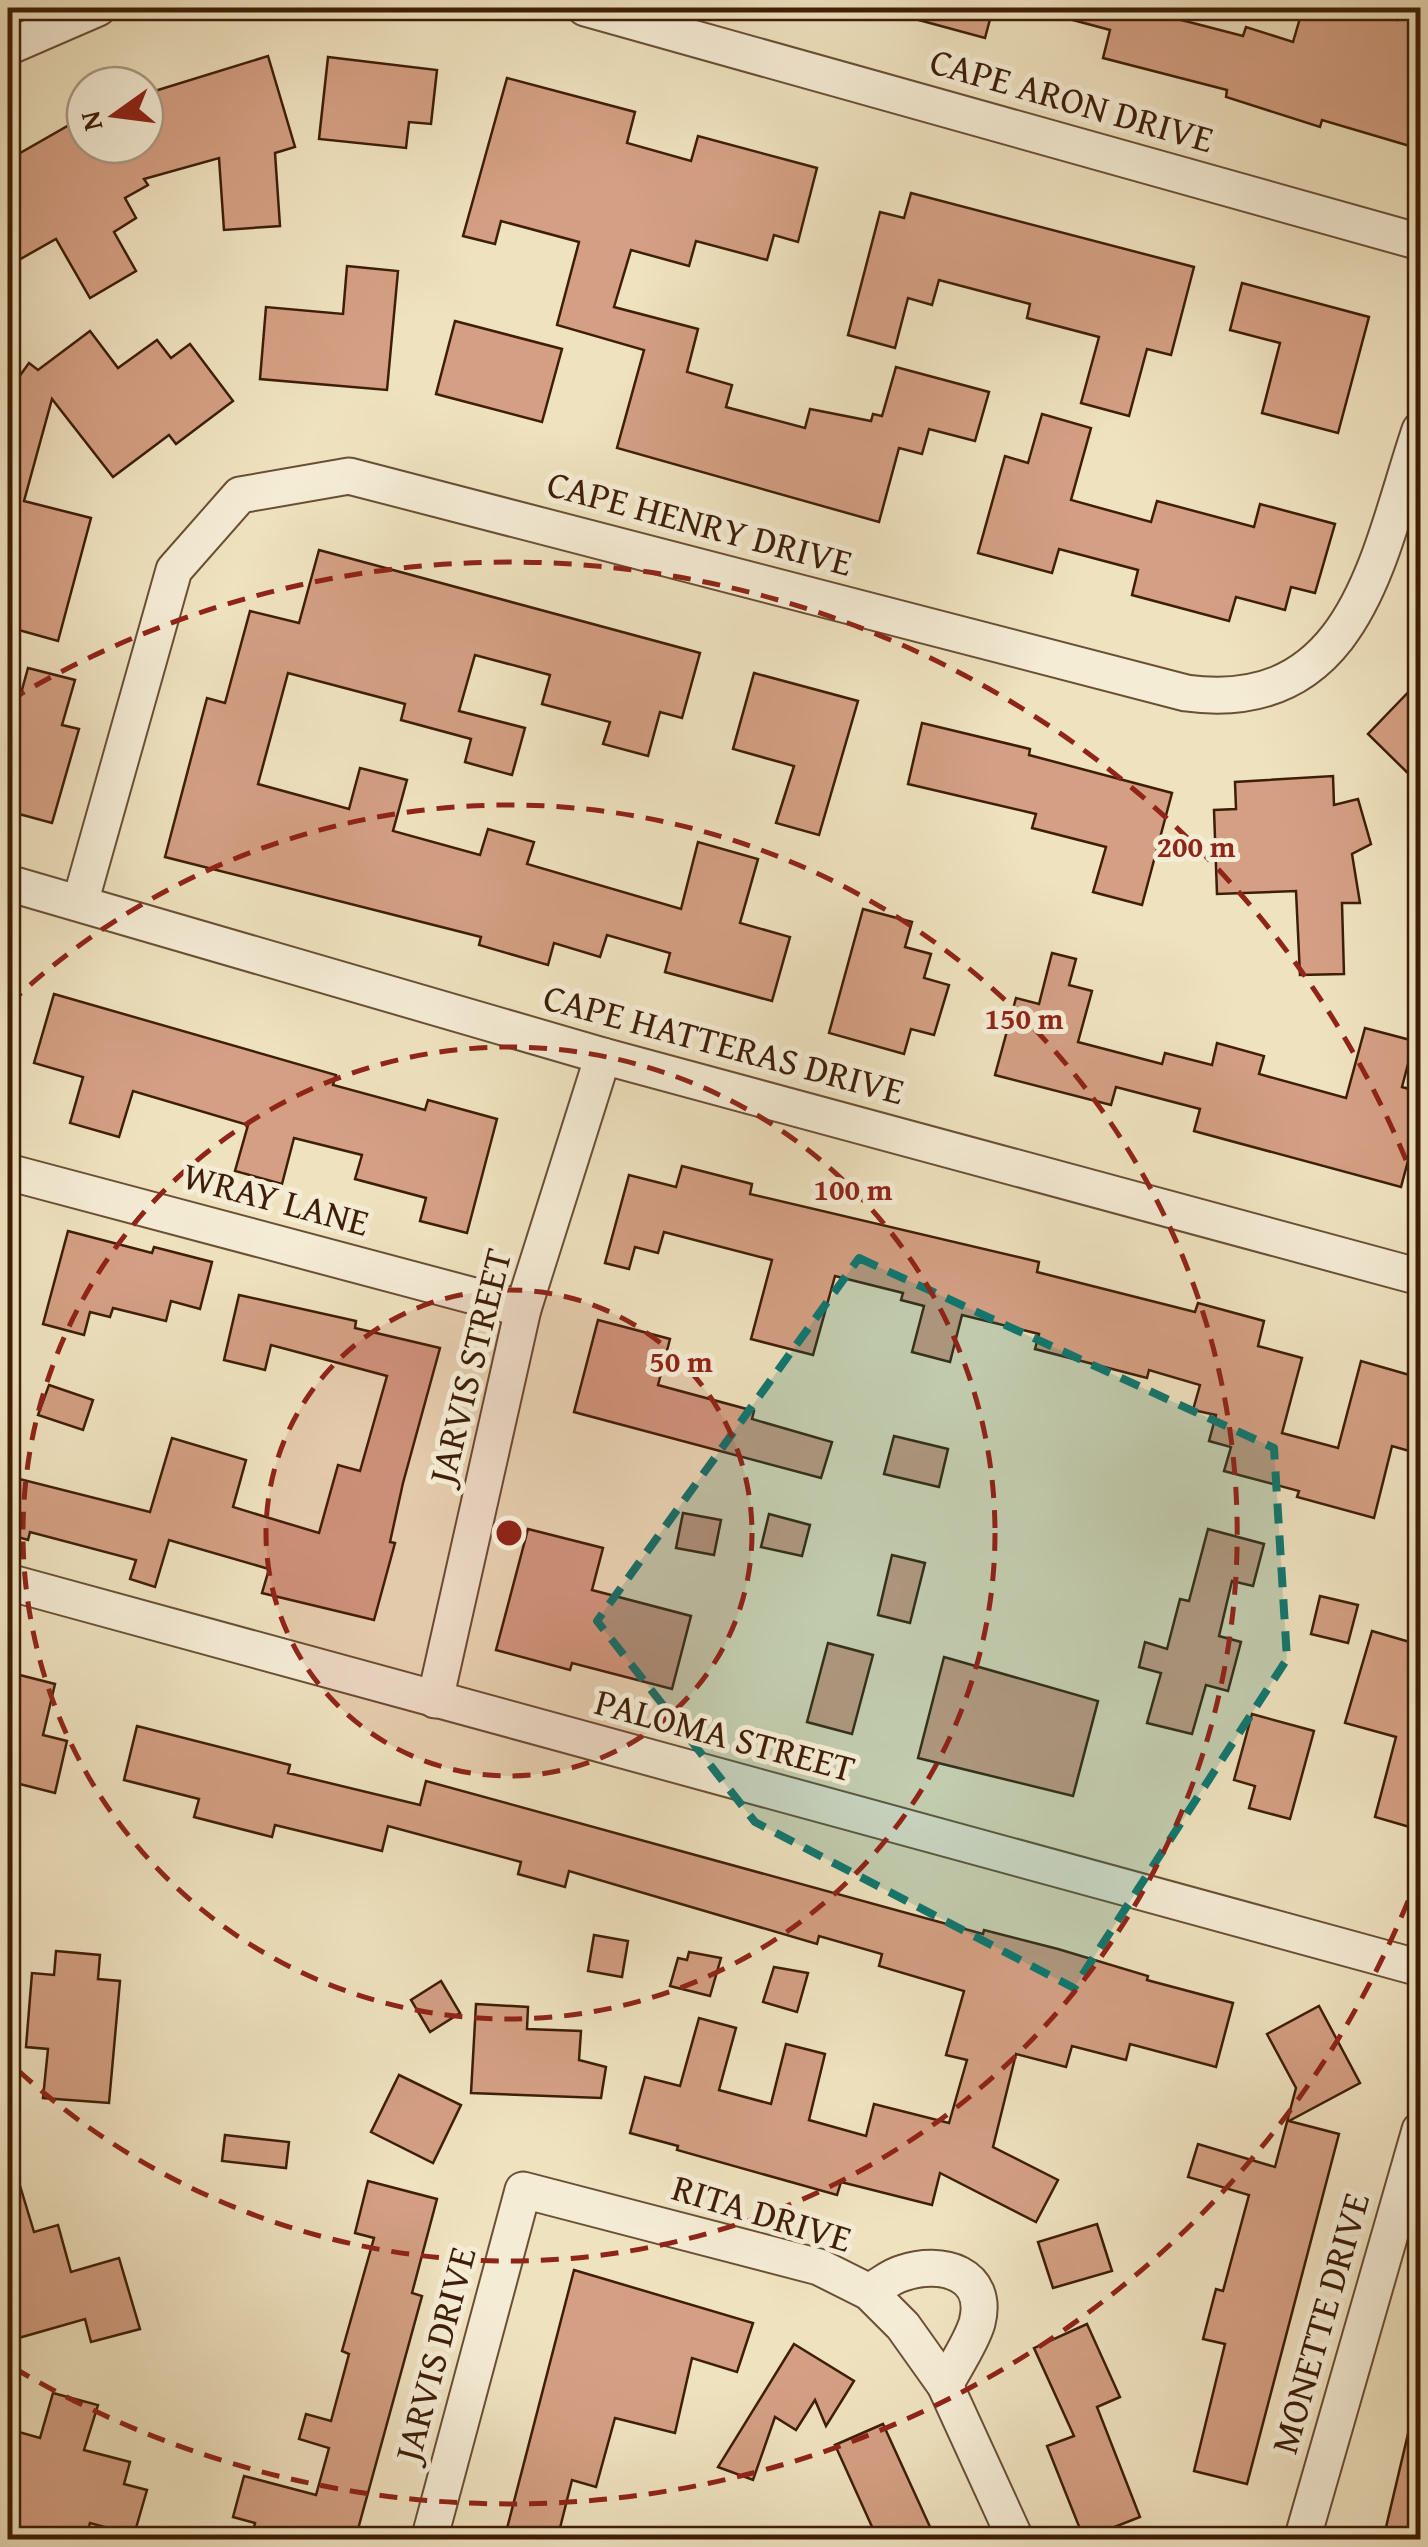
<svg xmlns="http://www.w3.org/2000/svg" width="1428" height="2547" font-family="'Gentium Book Plus',serif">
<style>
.building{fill:#d49f83;stroke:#3e1e07;stroke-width:2.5}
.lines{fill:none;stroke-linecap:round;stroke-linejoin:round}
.street-casing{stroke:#6a4f35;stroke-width:39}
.street{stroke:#f5ecd5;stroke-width:35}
.marked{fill:#0f766e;fill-opacity:0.2;stroke:#0f766e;stroke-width:8;stroke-dasharray:20 12;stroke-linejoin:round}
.ring{fill:none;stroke:#8f2418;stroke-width:5;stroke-dasharray:18 12}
.labels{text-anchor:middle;stroke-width:10;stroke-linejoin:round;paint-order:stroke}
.street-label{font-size:38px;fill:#3e1e07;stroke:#f5ecd5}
.centre{fill:#8f2418;stroke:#f5ecd5;stroke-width:5}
.ring-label{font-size:30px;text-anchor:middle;font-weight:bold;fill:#8f2418;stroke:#f5ecd5;stroke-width:10;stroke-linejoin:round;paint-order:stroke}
</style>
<rect width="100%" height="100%" fill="#efe2bf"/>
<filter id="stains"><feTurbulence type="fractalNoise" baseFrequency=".002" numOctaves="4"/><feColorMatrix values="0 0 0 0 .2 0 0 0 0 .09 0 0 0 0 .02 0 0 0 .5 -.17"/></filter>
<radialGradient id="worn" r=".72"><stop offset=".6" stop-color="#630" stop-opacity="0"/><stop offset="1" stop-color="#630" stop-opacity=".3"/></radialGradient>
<g class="building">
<path d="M905,8H993L985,38L904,16Z"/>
<path d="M1059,8H1168L1166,16L1243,36L1246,27L1293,42L1303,8H1354L1397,20L1401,8H1420V64L1412,94L1420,97V149L1322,120L1320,127L1226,97L1227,90L1103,58L1110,30L1058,16Z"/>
<path d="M268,56L295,147L275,153L280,226L224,230L219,158L144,179L148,185L125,198L136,218L114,232L136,271L90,298L56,239L8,266V160L85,116V145H145V94Z"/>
<path d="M328,57L437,70L431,124L409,122L406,148L319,139Z"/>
<path d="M507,78L635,112L627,143L691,161L698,136L817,168L798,242L774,235L767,260L696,241L689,266L631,250L614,307L698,329L687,372L732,385L726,407L805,428L810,409L871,421L873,414L882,416L896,367L989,392L975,441L929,429L922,454L899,448L879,522L617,448L644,350L557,325L579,242L501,221L495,244L463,236Z"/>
<path d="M911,193L1194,267L1171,355L1147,349L1129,416L1081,403L1099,337L1027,318L1030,304L939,280L932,305L908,298L895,348L848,335L880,212L904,218Z"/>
<path d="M347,266L398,271L387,390L260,379L266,307L343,314Z"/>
<path d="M1242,283L1369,317L1338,433L1262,413L1280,343L1230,330Z"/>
<path d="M455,321L562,349L542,422L436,394Z"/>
<path d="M90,331L118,368L157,340L171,358L190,344L233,401L176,444L169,435L113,477L52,399L24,501L91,518L58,641L8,627V392L29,363L38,370Z"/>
<path d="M1042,414L1091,428L1071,500L1151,522L1157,501L1254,527L1260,504L1335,524L1315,593L1291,587L1285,610L1236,597L1229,621L1132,595L1138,570L1059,549L1052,573L978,553L1005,456L1028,463Z"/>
<path d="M319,550L700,653L682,718L660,712L648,756L603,744L610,722L542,704L550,675L475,655L459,711L525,728L512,775L465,762L471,739L401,720L405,704L288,673L258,784L349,809L360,768L407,780L393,831L480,855L488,829L534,842L527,864L681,909L698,842L758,859L740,923L790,937L772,1001L665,972L670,953L607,935L600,957L554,943L548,965L479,945L481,937L165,857L207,698L225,703L250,611L299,623Z"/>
<path d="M28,668L75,680L62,725L79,729L52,823L8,811V713L15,715Z"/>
<path d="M754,673L858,701L819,835L776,823L794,766L733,749Z"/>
<path d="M1420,680V785L1368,734Z"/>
<path d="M922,723L1030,749L1029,755L1172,793L1142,905L1093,892L1106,847L1032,828L1036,814L908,784Z"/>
<path d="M1333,776L1334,805L1358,799L1371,844L1352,854L1360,903H1342L1344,974L1300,975L1296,891L1217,894L1214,810L1236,809L1235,782Z"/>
<path d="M863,909L912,922L905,947L931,954L924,978L949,985L934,1035L911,1029L904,1054L829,1033Z"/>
<path d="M1052,953L1076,959L1069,985L1092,991L1078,1042L1162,1064L1165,1053L1212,1065L1217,1043L1264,1056L1259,1074L1346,1098L1365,1028L1414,1041L1402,1087L1420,1092V1116L1401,1187L1194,1131L1200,1109L1116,1087L1111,1105L995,1075L1016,998L1039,1004Z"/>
<path d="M54,994L336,1075L333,1085L425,1110L428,1100L497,1119L467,1233L420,1221L426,1198L355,1179L362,1155L294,1138L282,1184L235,1171L248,1125L133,1091L119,1137L70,1123L83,1077L34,1063Z"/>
<path d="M682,1166L752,1184L750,1194L1039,1262L1037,1272L1195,1312L1198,1303L1264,1321L1258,1346L1302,1358L1282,1433L1338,1448L1361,1361L1420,1378V1454L1392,1446L1374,1518L1297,1497L1299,1491L1224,1471L1231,1447L1209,1441L1216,1415L1193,1410L1200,1385L1149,1370L1147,1378L1035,1349L1039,1334L962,1315L950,1362L912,1352L924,1306L901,1300L903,1293L835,1276L813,1355L751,1339L772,1260L664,1232L658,1253L635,1247L629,1269L605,1263L629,1175L676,1187Z"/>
<path d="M68,1231L152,1253L154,1247L212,1262L200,1309L171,1301L166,1321L113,1308L110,1317L90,1312L84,1335L43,1324Z"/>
<path d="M239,1295L356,1321L355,1328L440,1348L403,1483L390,1542L395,1543L374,1620L262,1593L269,1569L169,1540L155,1587L130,1579L136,1560L30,1532L28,1540L8,1534V1476L150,1512L172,1438L246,1460L233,1507L319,1533L338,1465L360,1471L387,1376L271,1345L265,1370L224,1360Z"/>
<path d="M598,1320L670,1339L658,1385L754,1411L752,1419L832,1442L821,1478L574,1412Z"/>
<path d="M49,1385L93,1400L83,1430L38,1415Z"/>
<path d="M894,1436L948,1449L939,1487L884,1474Z"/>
<path d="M683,1513L721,1520L714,1555L676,1548Z"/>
<path d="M769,1514L810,1525L802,1556L761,1547Z"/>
<path d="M528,1529L603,1548L592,1590L691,1616L672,1689L572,1663L570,1670L496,1650Z"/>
<path d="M1208,1529L1264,1544L1253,1586L1232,1581L1219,1636L1241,1642L1228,1691L1206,1685L1192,1734L1147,1723L1161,1673L1139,1667L1145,1642L1167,1649L1180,1599L1189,1601Z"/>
<path d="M892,1555L925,1563L910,1623L878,1615Z"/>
<path d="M1320,1596L1358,1605L1348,1643L1311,1634Z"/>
<path d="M1372,1631L1420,1645V1830L1375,1817L1396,1737L1345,1723Z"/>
<path d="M828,1643L873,1655L852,1734L807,1722Z"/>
<path d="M944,1657L1098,1701L1073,1796L918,1758Z"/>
<path d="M8,1672L55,1684L43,1735L67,1741L55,1793L8,1781L13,1755L8,1754Z"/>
<path d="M1252,1714L1314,1731L1290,1819L1249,1808L1255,1786L1234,1780Z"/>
<path d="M137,1726L290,1765L288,1773L420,1805L426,1781L983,1934L984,1930L1058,1949L1148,1976L1147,1980L1233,2003L1216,2067L1130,2044L1126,2060L1072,2046L1066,2067L1016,2054L993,2147L1058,2180L1036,2222L940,2173L932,2205L841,2182L837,2195L677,2150L678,2146L630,2133L645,2077L680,2086L699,2018L736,2028L719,2090L771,2104L786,2044L825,2054L809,2120L866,2136L874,2104L949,2123L967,2060L946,2055L964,1991L879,1966L882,1954L819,1936L817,1944L569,1871L565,1887L518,1874L521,1862L388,1826L382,1851L275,1825L272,1837L194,1817L199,1799L124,1780Z"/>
<path d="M594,1935L628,1941L622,1977L588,1971Z"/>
<path d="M56,1951L100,1955L98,1979L120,1981L109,2103L43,2098L48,2049L26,2047L32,1973L54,1975Z"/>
<path d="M689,1952L721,1958L710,1996L670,1986L678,1958L687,1960Z"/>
<path d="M774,1967L808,1973L797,2012L763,2002Z"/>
<path d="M441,1981L460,2013L430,2032L411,2000Z"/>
<path d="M476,2004L528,2007L527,2029L581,2031L579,2060L606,2067L601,2098L471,2093Z"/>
<path d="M1319,2006L1360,2083L1289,2121L1339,2134L1247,2484L1194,2471L1225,2344L1203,2339L1216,2289L1223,2291L1249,2195L1188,2177L1198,2144L1275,2167L1296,2088L1267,2034Z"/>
<path d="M399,2075L461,2105L433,2163L371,2132Z"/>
<path d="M225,2135L289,2142L286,2168L222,2161Z"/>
<path d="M14,2166L34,2232L58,2225L71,2272L119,2258L140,2329L91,2342L85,2319L8,2341V2167Z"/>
<path d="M368,2181L437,2199L412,2293L422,2296L355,2540H251L255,2523L233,2517L244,2476L316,2495L329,2448L299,2439L306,2414L331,2421L349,2354L342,2351L374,2238L355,2233Z"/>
<path d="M1097,2224L1112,2271L1053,2288L1038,2242Z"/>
<path d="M574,2270L753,2323L737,2372L692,2358L675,2433L615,2418L596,2487L572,2480L557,2540H504Z"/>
<path d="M1087,2324L1120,2397L1097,2407L1140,2517L1084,2539L1047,2446L1074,2436L1034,2348Z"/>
<path d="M794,2344L854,2381L826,2426L815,2400L796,2430L775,2417L753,2480L718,2467Z"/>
<path d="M53,2393L98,2405L84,2450L130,2462L124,2484L147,2490L134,2535L90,2523L85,2540H8V2473L19,2432L40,2438Z"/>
<path d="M1412,2417L1420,2418V2540H1383Z"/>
<path d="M883,2424L936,2540H878L835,2445Z"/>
</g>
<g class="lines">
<defs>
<g id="street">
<path d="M585,8L1420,242"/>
<path d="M8,47L98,8"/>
<path d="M8,883L603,1056L1420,1277"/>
<path d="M80,903L174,570L240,495L349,476L1186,693C1357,716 1378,554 1420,430"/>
<path d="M8,1172L523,1309"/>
<path d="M8,1582L1420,1968"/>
<path d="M435,1700L523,1309L603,1056"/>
<path d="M869,2292C880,2286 891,2276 903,2273C941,2260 990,2273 977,2323C971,2343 955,2366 945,2385"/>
<path d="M429,2540L523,2190L819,2267L869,2292L903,2326L945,2385L1016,2540"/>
<path d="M1302,2540L1420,2130"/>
</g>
</defs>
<use href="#street" class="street-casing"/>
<use href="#street" class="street"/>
</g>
<path class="marked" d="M859,1258L1274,1448L1287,1659L1074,1988L755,1822L597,1621Z"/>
<circle cx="509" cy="1533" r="243" fill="#8f2418" fill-opacity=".12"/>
<g class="ring">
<circle cx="509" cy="1533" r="243"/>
<circle cx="509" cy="1533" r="486"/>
<path d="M8 1005A728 728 0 1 1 8 2061"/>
<path d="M1419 1873A971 971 0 0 1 9 2365M9 701A971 971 0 0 1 1419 1193"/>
</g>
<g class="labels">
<g class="street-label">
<text transform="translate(1072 100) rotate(16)" y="13">CAPE ARON DRIVE</text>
<text transform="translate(700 523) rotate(15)" y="13">CAPE HENRY DRIVE</text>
<text transform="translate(724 1044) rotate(15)" y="13">CAPE HATTERAS DRIVE</text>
<text transform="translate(276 1199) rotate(15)" y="13">WRAY LANE</text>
<text transform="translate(470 1366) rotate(-76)" y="13">JARVIS STREET</text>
<text transform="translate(725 1735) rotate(15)" y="13">PALOMA STREET</text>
<text transform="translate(762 2213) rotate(17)" y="13">RITA DRIVE</text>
<text transform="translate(1320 2323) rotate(-74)" y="13">MONETTE DRIVE</text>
<text transform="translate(435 2354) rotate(-75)" y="13">JARVIS DRIVE</text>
</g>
</g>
<circle cx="509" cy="1533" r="15" class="centre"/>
<g class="ring-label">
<text x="1196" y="857">200 m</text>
<text x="1024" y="1029">150 m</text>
<text x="853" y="1200">100 m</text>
<text x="681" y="1372">50 m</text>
</g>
<rect width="1428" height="2547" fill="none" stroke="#efe2bf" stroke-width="40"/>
<rect x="10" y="10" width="1408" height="2527" fill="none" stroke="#3e1e07" stroke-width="5"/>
<rect x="20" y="20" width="1388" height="2507" fill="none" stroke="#3e1e07" stroke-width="2.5"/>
<g transform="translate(115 115) rotate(256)"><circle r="48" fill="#f5ecd5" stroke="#ac9a83" stroke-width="2.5"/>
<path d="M0-8L18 38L0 25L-18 38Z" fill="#8f2418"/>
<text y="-15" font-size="28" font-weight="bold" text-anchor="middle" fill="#3e1e07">N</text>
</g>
<rect width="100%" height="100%" filter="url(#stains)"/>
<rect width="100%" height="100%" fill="url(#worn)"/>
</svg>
